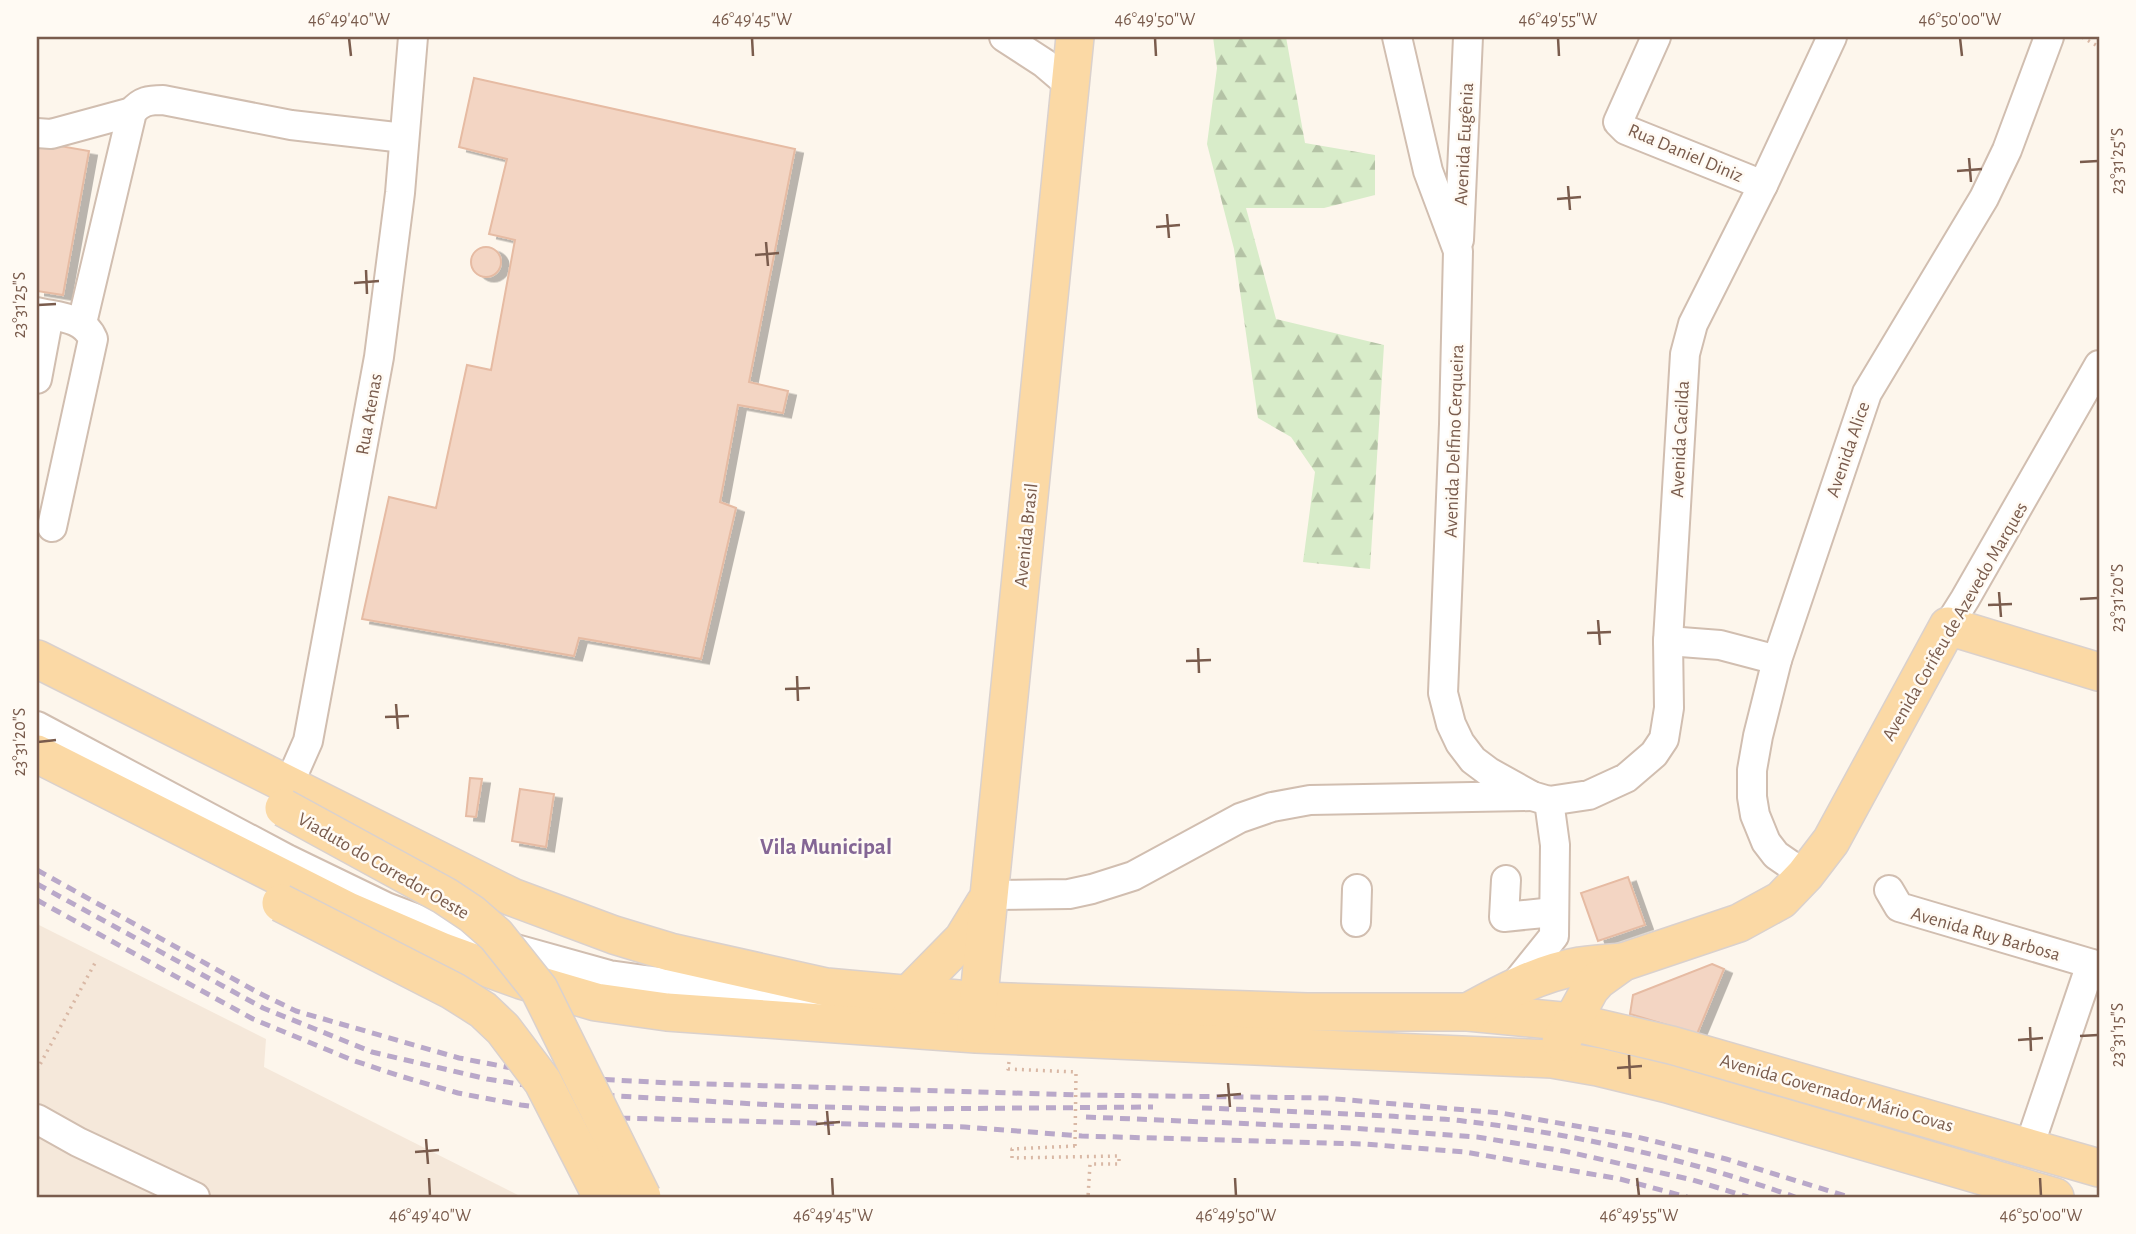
<svg xmlns="http://www.w3.org/2000/svg" width="2136" height="1234" font-family="'Alegreya Sans',sans-serif">
<style>
.residential{fill:#f5e8da}
.forest{fill:url(#forest-firs)}
.building{fill:#f3d5c3;stroke:#e6bba3;stroke-width:2;filter:url(#shadow)}
.lines{fill:none;stroke-linecap:round;stroke-linejoin:round}
.minor-casing{stroke:#d1beb0;stroke-width:32}
.major-casing{stroke:#dad1cd;stroke-width:40}
.path{stroke:#d9b8a5;stroke-width:3.5;stroke-dasharray:2 5;stroke-linecap:butt}
.minor{stroke:#fff;stroke-width:28}
.major{stroke:#fbd9a5;stroke-width:37}
.rail{stroke:#b9a8c9;stroke-width:5;stroke-dasharray:10 7;stroke-linecap:butt}
.major-bridge-casing{stroke:#dad1cd;stroke-width:40;stroke-linecap:butt}
.path-bridge{stroke:#d9b8a5;stroke-width:3.5;stroke-dasharray:2 5;stroke-linecap:butt}
.major-bridge{stroke:#fbd9a5;stroke-width:37}
.ticks{fill:none;stroke:#7a5c4d;stroke-width:2.5}
.labels{text-anchor:middle;stroke-width:5;stroke-linejoin:round;paint-order:stroke}
.street-label{font-size:19px;fill:#7a5c4d;stroke:#fffaf3}
.quarter-label{font-size:23px;font-weight:bold;fill:#846695;stroke:#fffaf3}
.neatline{fill:none;stroke:#7a5c4d;stroke-width:2.5}
.ticks-label{font-size:18px;text-anchor:middle;fill:#7a5c4d}
</style>
<defs>
<pattern id="forest-firs" width="22" height="20" patternUnits="userSpaceOnUse" patternTransform="scale(1.75)"><rect width="22" height="20" fill="#d8ecc9"/><path d="M5 1l3.5 6h-7zM16 11l3.5 6h-7z" fill="#b4c2a5"/></pattern>
<filter id="shadow"><feDropShadow dx="8" dy="4.5" stdDeviation="0" flood-color="#0004"/></filter>
</defs>
<rect width="100%" height="100%" fill="#fdf6ec"/>
<path class="residential" d="M37,924L266,1039L264,1067L522,1197H37Z"/>
<path class="forest" d="M1213,37H1286L1305,143L1375,155V195L1324,208H1246L1276,319L1384,345L1370,569L1303,562L1315,472L1291,437L1258,418L1234,249L1207,144L1217,68Z"/>
<g class="building">
<path d="M474,78L795,149L749,382L788,391L783,413L738,405L720,502L736,508L701,659L579,638L574,656L362,619L389,497L436,508L467,365L491,370L515,240L489,234L507,159L459,147Z"/>
<path d="M37,142L89,151L63,295L37,291Z"/>
<circle cx="486" cy="262" r="15"/>
<path d="M470,778L482,779L476,817L466,816Z"/>
<path d="M520,789L554,794L546,847L512,841Z"/>
<path d="M1628,877L1645,925L1598,941L1581,893Z"/>
<path d="M1712,964L1724,969L1697,1034L1630,1014L1633,995Z"/>
</g>
<g class="lines">
<defs>
<g id="minor">
<path d="M1004,37L1044,63L1071,86"/>
<path d="M1397,37L1428,171L1458,251L1454,424L1443,693L1451,724L1460,743L1473,760L1489,772L1532,796L1549,801L1589,795L1626,778L1654,754L1664,739L1669,708L1668,641L1685,354L1693,324L1763,185L1832,37"/>
<path d="M1656,37L1618,122L1626,130L1763,185"/>
<path d="M37,133L51,134L132,112"/>
<path d="M1459,240L1468,37"/>
<path d="M37,312C58,317 84,317 93,339L52,527"/>
<path d="M82,323L132,112C141,101 149,100 163,100L291,125L404,138"/>
<path d="M37,379L49,315"/>
<path d="M1948,626L1965,599L2099,365"/>
<path d="M1668,641L1720,645L1777,660"/>
<path d="M37,726L287,859L386,907L444,929L609,975L767,997L821,994"/>
<path d="M289,784L308,741L379,357L400,193L413,37"/>
<path d="M1805,875L1776,855L1766,842L1755,815L1752,797V770L1758,736L1777,660L1867,393L1984,198L2007,150L2049,37"/>
<path d="M1506,880L1504,917L1554,912"/>
<path d="M1889,890L1899,907L2099,966"/>
<path d="M988,895L1069,894L1092,889L1133,876L1240,818L1272,807L1310,800L1532,796"/>
<path d="M1356,922L1357,889"/>
<path d="M1513,987L1554,936L1555,845L1549,801"/>
<path d="M37,1119L78,1142L195,1197"/>
<path d="M2029,1147L2091,964"/>
</g>
<g id="major">
<path d="M37,659L512,897L614,935L670,952L826,987L980,1001L1307,1012H1468L1572,1022L1671,1045L2099,1168"/>
<path d="M37,754L348,911L443,952L521,980L596,1002L667,1012L976,1034L1552,1059L1598,1067L1668,1084L2055,1197"/>
<path d="M908,995L963,939L985,903"/>
<path d="M1468,1012C1504,992 1540,973 1580,966C1594,964 1609,963 1623,962"/>
<path d="M976,1026L1075,37"/>
<path d="M1561,1042L1590,989L1598,980L1623,962L1739,923L1781,900L1805,875L1831,841L1948,626L2099,672"/>
</g>
</defs>
<use href="#minor" class="minor-casing"/>
<use href="#major" class="major-casing"/>
<g class="path">
<path d="M2082,37L2099,47"/>
<path d="M1009,1062L1008,1069L1076,1072"/>
<path d="M37,1070L95,963"/>
<path d="M1075,1146L1012,1149V1158L1119,1156V1164H1090L1088,1197"/>
</g>
<use href="#minor" class="minor"/>
<use href="#major" class="major"/>
<g class="rail">
<path d="M37,870L259,993L296,1011L459,1058L517,1069L593,1079L672,1083L1081,1095L1325,1098L1501,1113L1633,1136L1726,1159L1849,1197"/>
<path d="M37,884L263,1008L372,1052L487,1079L583,1094L791,1106L901,1109L1153,1107"/>
<path d="M37,900L253,1019L352,1060L400,1076L458,1093L521,1105L621,1118L965,1127L1082,1136L1364,1144L1465,1152L1620,1179L1687,1197"/>
<path d="M1202,1108C1265,1110 1327,1113 1389,1116C1413,1118 1439,1118 1463,1121C1576,1134 1688,1159 1795,1197"/>
<path d="M1086,1117L1352,1128L1477,1137L1564,1151L1693,1180L1748,1197"/>
</g>
<defs>
<g id="major-bridge">
<path d="M284,808L445,896L472,914L496,935L539,989L642,1197"/>
<path d="M281,903L453,991L483,1010L503,1029L543,1082L602,1197"/>
</g>
</defs>
<use href="#major-bridge" class="major-bridge-casing"/>
<path class="path-bridge" d="M1075,1146L1076,1072"/>
<use href="#major-bridge" class="major-bridge"/>
</g>
<path class="ticks" d="M349,38L351,56M752,38L753,56M1155,38L1156,56M1558,38L1559,56M1960,38L1962,56M1969,158L1971,182M2080,162L2098,161M1957,171L1982,169M1568,186L1570,210M1557,199L1581,197M1167,214L1169,238M1156,227L1180,225M766,242L768,266M755,255L779,253M366,270L367,294M354,283L379,281M38,305L56,304M1999,592L2001,617M2080,599L2098,598M1988,605L2012,604M1598,620L1600,645M1587,633L1611,632M1198,648L1199,673M1186,661L1211,660M797,676L798,701M785,689L810,688M396,704L398,729M385,717L409,716M38,742L56,740M2030,1027L2031,1051M2080,1036L2098,1035M2018,1040L2043,1038M1629,1055L1630,1079M1617,1068L1642,1066M1228,1083L1230,1107M1217,1096L1241,1094M827,1111L829,1135M816,1124L840,1122M426,1139L428,1164M415,1152L439,1150M429,1178L430,1196M832,1178L833,1196M1235,1178L1236,1196M1637,1178L1639,1196M2040,1178L2041,1196"/>
<g class="labels">
<g class="street-label">
<text transform="translate(1463 144) rotate(-87)" y="7">Avenida Eugênia</text>
<text transform="translate(1686 152) rotate(23)" y="7">Rua Daniel Diniz</text>
<text transform="translate(368 414) rotate(-80)" y="7">Rua Atenas</text>
<text transform="translate(1679 439) rotate(-87)" y="7">Avenida Cacilda</text>
<text transform="translate(1453 441) rotate(-88)" y="7">Avenida Delfino Cerqueira</text>
<text transform="translate(1847 449) rotate(-71)" y="7">Avenida Alice</text>
<text transform="translate(1025 535) rotate(-84)" y="7">Avenida Brasil</text>
<text transform="translate(1954 621) rotate(-60)" y="7">Avenida Corifeu de Azevedo Marques</text>
<text transform="translate(384 865) rotate(30)" y="7">Viaduto do Corredor Oeste</text>
<text transform="translate(1986 933) rotate(16)" y="7">Avenida Ruy Barbosa</text>
<text transform="translate(1837 1092) rotate(16)" y="7">Avenida Governador Mário Covas</text>
</g>
<g class="quarter-label">
<text x="826" y="854">Vila Municipal</text>
</g>
</g>
<rect width="2136" height="1234" fill="none" stroke="#fffaf3" stroke-width="77"/>
<rect x="38" y="38" width="2060" height="1158" class="neatline"/>
<g class="ticks-label">
<text x="349" y="25">46°49'40"W</text>
<text x="752" y="25">46°49'45"W</text>
<text x="1155" y="25">46°49'50"W</text>
<text x="1558" y="25">46°49'55"W</text>
<text x="1960" y="25">46°50'00"W</text>
<text transform="translate(2117 161) rotate(-90)" y="6">23°31'25"S</text>
<text transform="translate(19 305) rotate(-90)" y="6">23°31'25"S</text>
<text transform="translate(2117 598) rotate(-90)" y="6">23°31'20"S</text>
<text transform="translate(19 742) rotate(-90)" y="6">23°31'20"S</text>
<text transform="translate(2117 1035) rotate(-90)" y="6">23°31'15"S</text>
<text x="430" y="1221">46°49'40"W</text>
<text x="833" y="1221">46°49'45"W</text>
<text x="1236" y="1221">46°49'50"W</text>
<text x="1639" y="1221">46°49'55"W</text>
<text x="2041" y="1221">46°50'00"W</text>
</g>
</svg>
